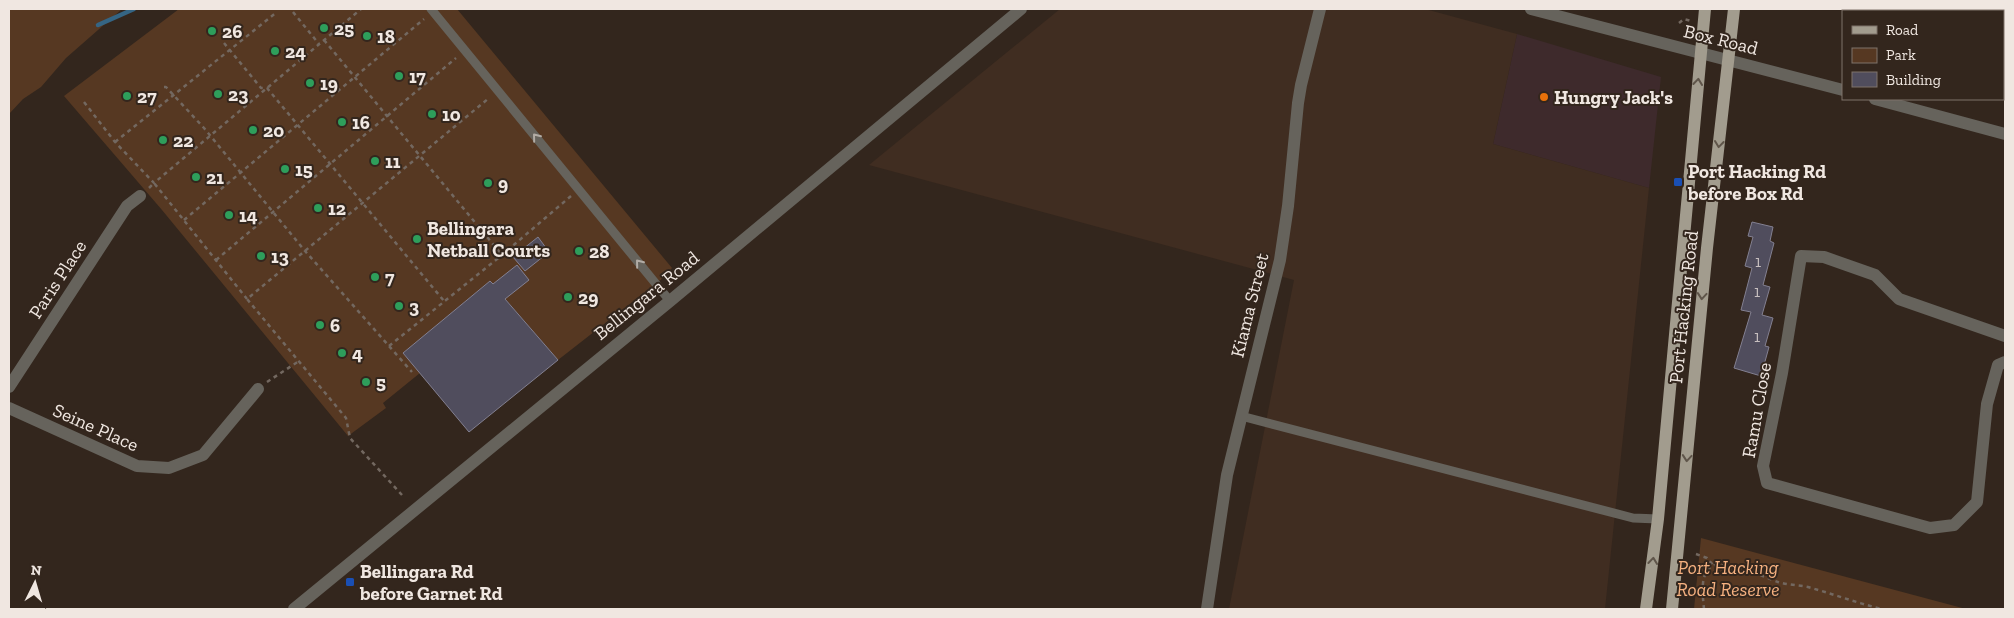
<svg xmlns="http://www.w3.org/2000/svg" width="2014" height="618" font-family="'Zilla Slab',serif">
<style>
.commercial{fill:#3e2a2c}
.built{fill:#402d21}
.green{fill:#563822}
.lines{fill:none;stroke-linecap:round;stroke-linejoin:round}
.stream{stroke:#356584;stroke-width:4.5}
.building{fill:#504d5d;stroke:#838091}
.path{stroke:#736860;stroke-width:2.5;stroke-dasharray:4 4;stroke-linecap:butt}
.service{stroke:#66635c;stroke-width:9}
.minor{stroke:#66635c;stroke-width:12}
.tertiary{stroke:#66635c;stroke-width:12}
.primary{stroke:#a29c8e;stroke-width:12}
.oneway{stroke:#5f554a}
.oneway2{stroke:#b2aca5}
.leisure-dot{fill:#2e9e5b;stroke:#33261d;stroke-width:2}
.food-dot{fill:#e8710a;stroke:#33261d;stroke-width:2}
.transit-dot{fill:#1a4fb4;stroke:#33261d;stroke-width:2}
.labels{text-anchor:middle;stroke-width:4;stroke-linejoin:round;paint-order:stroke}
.number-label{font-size:16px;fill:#c8c0c0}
.poi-label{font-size:19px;font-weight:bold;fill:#f0e7e1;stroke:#33261d;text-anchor:start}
.street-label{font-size:19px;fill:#f0e7e1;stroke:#33261d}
.park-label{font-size:19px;font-style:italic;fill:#f6b180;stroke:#33261d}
</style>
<rect width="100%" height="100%" fill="#33261d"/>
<path class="commercial" d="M1517,34L1661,77L1649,188L1493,144Z"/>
<path class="built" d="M1060,9H1425L1517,34L1493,144L1649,188L1605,609H1229L1294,280L869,165Z"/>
<g class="green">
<path d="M9,9H122L66,58L41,87L23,99L9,114Z"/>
<path d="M179,9H457L672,268L663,278L558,360L490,281L403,353L420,373L383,403L386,408L348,436L162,210L64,96Z"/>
<path d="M1701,538L1966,609H1694Z"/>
</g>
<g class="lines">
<path class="stream" d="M98,25L134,9"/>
</g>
<g class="building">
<path d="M1752,222L1773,227L1770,241L1774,243L1763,285L1770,287L1762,315L1773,318L1765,346L1769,347L1761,376L1734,368L1751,312L1741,310L1752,268L1745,266L1753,237L1748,236Z"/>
<path d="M538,237L549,252L525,271L513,257Z"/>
<path d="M517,265L529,280L505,299L558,360L469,432L403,353L490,281L493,284Z"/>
</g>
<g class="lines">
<g class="path">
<path d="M1955,11L1956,9"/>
<path d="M293,12L319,44"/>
<path d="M1679,23L1684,19L1691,21"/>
<path d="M324,40L502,255"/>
<path d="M224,43L261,88H267L444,301"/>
<path d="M164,87H166L204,128L305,251L412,372"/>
<path d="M84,102L115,142L154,183L361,9"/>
<path d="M115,142L277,12"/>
<path d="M149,188L154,183L247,299"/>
<path d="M184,220L424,19"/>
<path d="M216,260L456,58"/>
<path d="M389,346L502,255L571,196"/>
<path d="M267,382L299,361"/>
<path d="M402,495L350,438L346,418L247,299L489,98"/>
<path d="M1696,554L1707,558L1713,565"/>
<path d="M1687,590L1703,592"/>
<path d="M1704,609C1703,597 1699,574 1712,566C1725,559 1764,577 1778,582C1788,585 1798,585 1808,587C1833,594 1857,603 1882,609"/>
</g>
<g class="service">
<path d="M431,9L670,301"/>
<path d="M1241,416L1633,518L1658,519"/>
</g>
<g class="minor">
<path d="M2005,336L1899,299L1875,275L1824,257L1801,256L1782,373L1763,466L1767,483L1930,528L1954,525L1977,502L1987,404L1998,365L2005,362"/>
<path d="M9,387L127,206L140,196"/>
<path d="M9,408L137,466L169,468L203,455L258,389"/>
<path d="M1207,609L1227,475L1280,260L1288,206L1298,103L1301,85L1320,9"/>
</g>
<g class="tertiary">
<path d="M1531,9L1843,90"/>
<path d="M1875,99L2005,134"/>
<path d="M294,609L670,301L1021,9"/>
</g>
<g class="primary">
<path d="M1646,609L1658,519L1705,9"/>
<path d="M1672,609L1707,248L1734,9"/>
</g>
</g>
<defs><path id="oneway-chevron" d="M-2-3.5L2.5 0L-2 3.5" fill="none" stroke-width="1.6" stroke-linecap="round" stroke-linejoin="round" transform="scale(1.25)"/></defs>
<g class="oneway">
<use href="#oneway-chevron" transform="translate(1698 82) rotate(-84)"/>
<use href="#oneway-chevron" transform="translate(1719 144) rotate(97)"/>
<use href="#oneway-chevron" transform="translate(1702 296) rotate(95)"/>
<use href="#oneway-chevron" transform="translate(1687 458) rotate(95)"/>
<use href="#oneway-chevron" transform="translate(1653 561) rotate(-84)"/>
</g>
<g class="oneway2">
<use href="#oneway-chevron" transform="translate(536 137) rotate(-129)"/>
<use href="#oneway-chevron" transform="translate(639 263) rotate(-129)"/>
</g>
<g class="leisure-dot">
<circle cx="324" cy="28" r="5"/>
<circle cx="212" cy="31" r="5"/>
<circle cx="367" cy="36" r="5"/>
<circle cx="275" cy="51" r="5"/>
<circle cx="399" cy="76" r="5"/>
<circle cx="310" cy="83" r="5"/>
<circle cx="218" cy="94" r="5"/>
<circle cx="127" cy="96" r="5"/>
<circle cx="432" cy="114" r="5"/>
<circle cx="342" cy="122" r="5"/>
<circle cx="253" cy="130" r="5"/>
<circle cx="163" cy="140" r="5"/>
<circle cx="375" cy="161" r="5"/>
<circle cx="285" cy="169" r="5"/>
<circle cx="196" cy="177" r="5"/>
<circle cx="488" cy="183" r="5"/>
<circle cx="318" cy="208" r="5"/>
<circle cx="229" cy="215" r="5"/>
<circle cx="417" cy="239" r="5"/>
<circle cx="579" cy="251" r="5"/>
<circle cx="261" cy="256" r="5"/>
<circle cx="375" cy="277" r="5"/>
<circle cx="568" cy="297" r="5"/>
<circle cx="399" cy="306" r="5"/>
<circle cx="320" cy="325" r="5"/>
<circle cx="342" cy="353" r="5"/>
<circle cx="366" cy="382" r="5"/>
</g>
<circle class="food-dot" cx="1544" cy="97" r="5"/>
<g class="transit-dot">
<rect x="1673" y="177" width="10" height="10" rx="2.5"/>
<rect x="345" y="577" width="10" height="10" rx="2.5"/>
</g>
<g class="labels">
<g class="number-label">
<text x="1758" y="267">1</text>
<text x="1757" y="297">1</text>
<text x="1757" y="342">1</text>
</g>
<g class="poi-label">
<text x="334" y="35">25</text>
<text x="222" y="38">26</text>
<text x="377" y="43">18</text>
<text x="285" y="58">24</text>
<text x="409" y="83">17</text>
<text x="320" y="90">19</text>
<text x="228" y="101">23</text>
<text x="137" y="103">27</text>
<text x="1554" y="104">Hungry Jack's</text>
<text x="442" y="121">10</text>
<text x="352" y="129">16</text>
<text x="263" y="137">20</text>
<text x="173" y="147">22</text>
<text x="385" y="168">11</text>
<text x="295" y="176">15</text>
<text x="1688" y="178">Port Hacking Rd<tspan x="1688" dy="22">before Box Rd</tspan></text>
<text x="206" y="184">21</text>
<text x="498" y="190">9</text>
<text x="328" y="215">12</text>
<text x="239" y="222">14</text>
<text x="427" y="235">Bellingara<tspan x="427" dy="22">Netball Courts</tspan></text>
<text x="589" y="258">28</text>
<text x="271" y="263">13</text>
<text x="385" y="284">7</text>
<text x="578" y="304">29</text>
<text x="409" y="313">3</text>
<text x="330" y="332">6</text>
<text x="352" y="360">4</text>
<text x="376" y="389">5</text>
<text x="360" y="578">Bellingara Rd<tspan x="360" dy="22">before Garnet Rd</tspan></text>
</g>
<g class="street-label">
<text transform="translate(1721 39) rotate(14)" y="7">Box Road</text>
<text transform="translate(57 279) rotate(-57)" y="7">Paris Place</text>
<text transform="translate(646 295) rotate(-39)" y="7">Bellingara Road</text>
<text transform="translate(1249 305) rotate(-76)" y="7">Kiama Street</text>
<text transform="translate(1683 307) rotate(-84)" y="7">Port Hacking Road</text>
<text transform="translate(1756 410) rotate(-80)" y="7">Ramu Close</text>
<text transform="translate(96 427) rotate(24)" y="7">Seine Place</text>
</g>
<g class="park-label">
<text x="1728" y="574">Port Hacking<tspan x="1728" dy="22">Road Reserve</tspan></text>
</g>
</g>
<rect width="2014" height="618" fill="none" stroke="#f0e7e1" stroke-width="20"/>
<rect x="1842" y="10" width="162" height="90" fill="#33261d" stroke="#7f736b"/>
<rect x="1852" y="26" width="25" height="8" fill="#a29c8e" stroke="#7f736b"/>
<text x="1886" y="35" font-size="15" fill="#f0e7e1">Road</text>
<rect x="1852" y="48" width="25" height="15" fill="#563822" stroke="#7f736b"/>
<text x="1886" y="60" font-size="15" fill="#f0e7e1">Park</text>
<rect x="1852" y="72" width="25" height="15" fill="#504d5d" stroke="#7f736b"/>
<text x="1886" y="85" font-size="15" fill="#f0e7e1">Building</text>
<g transform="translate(35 583) rotate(5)" stroke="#33261d" stroke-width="4" paint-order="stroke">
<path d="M0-4L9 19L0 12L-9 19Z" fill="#f0e7e1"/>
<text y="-8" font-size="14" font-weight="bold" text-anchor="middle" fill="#f0e7e1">N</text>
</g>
</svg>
